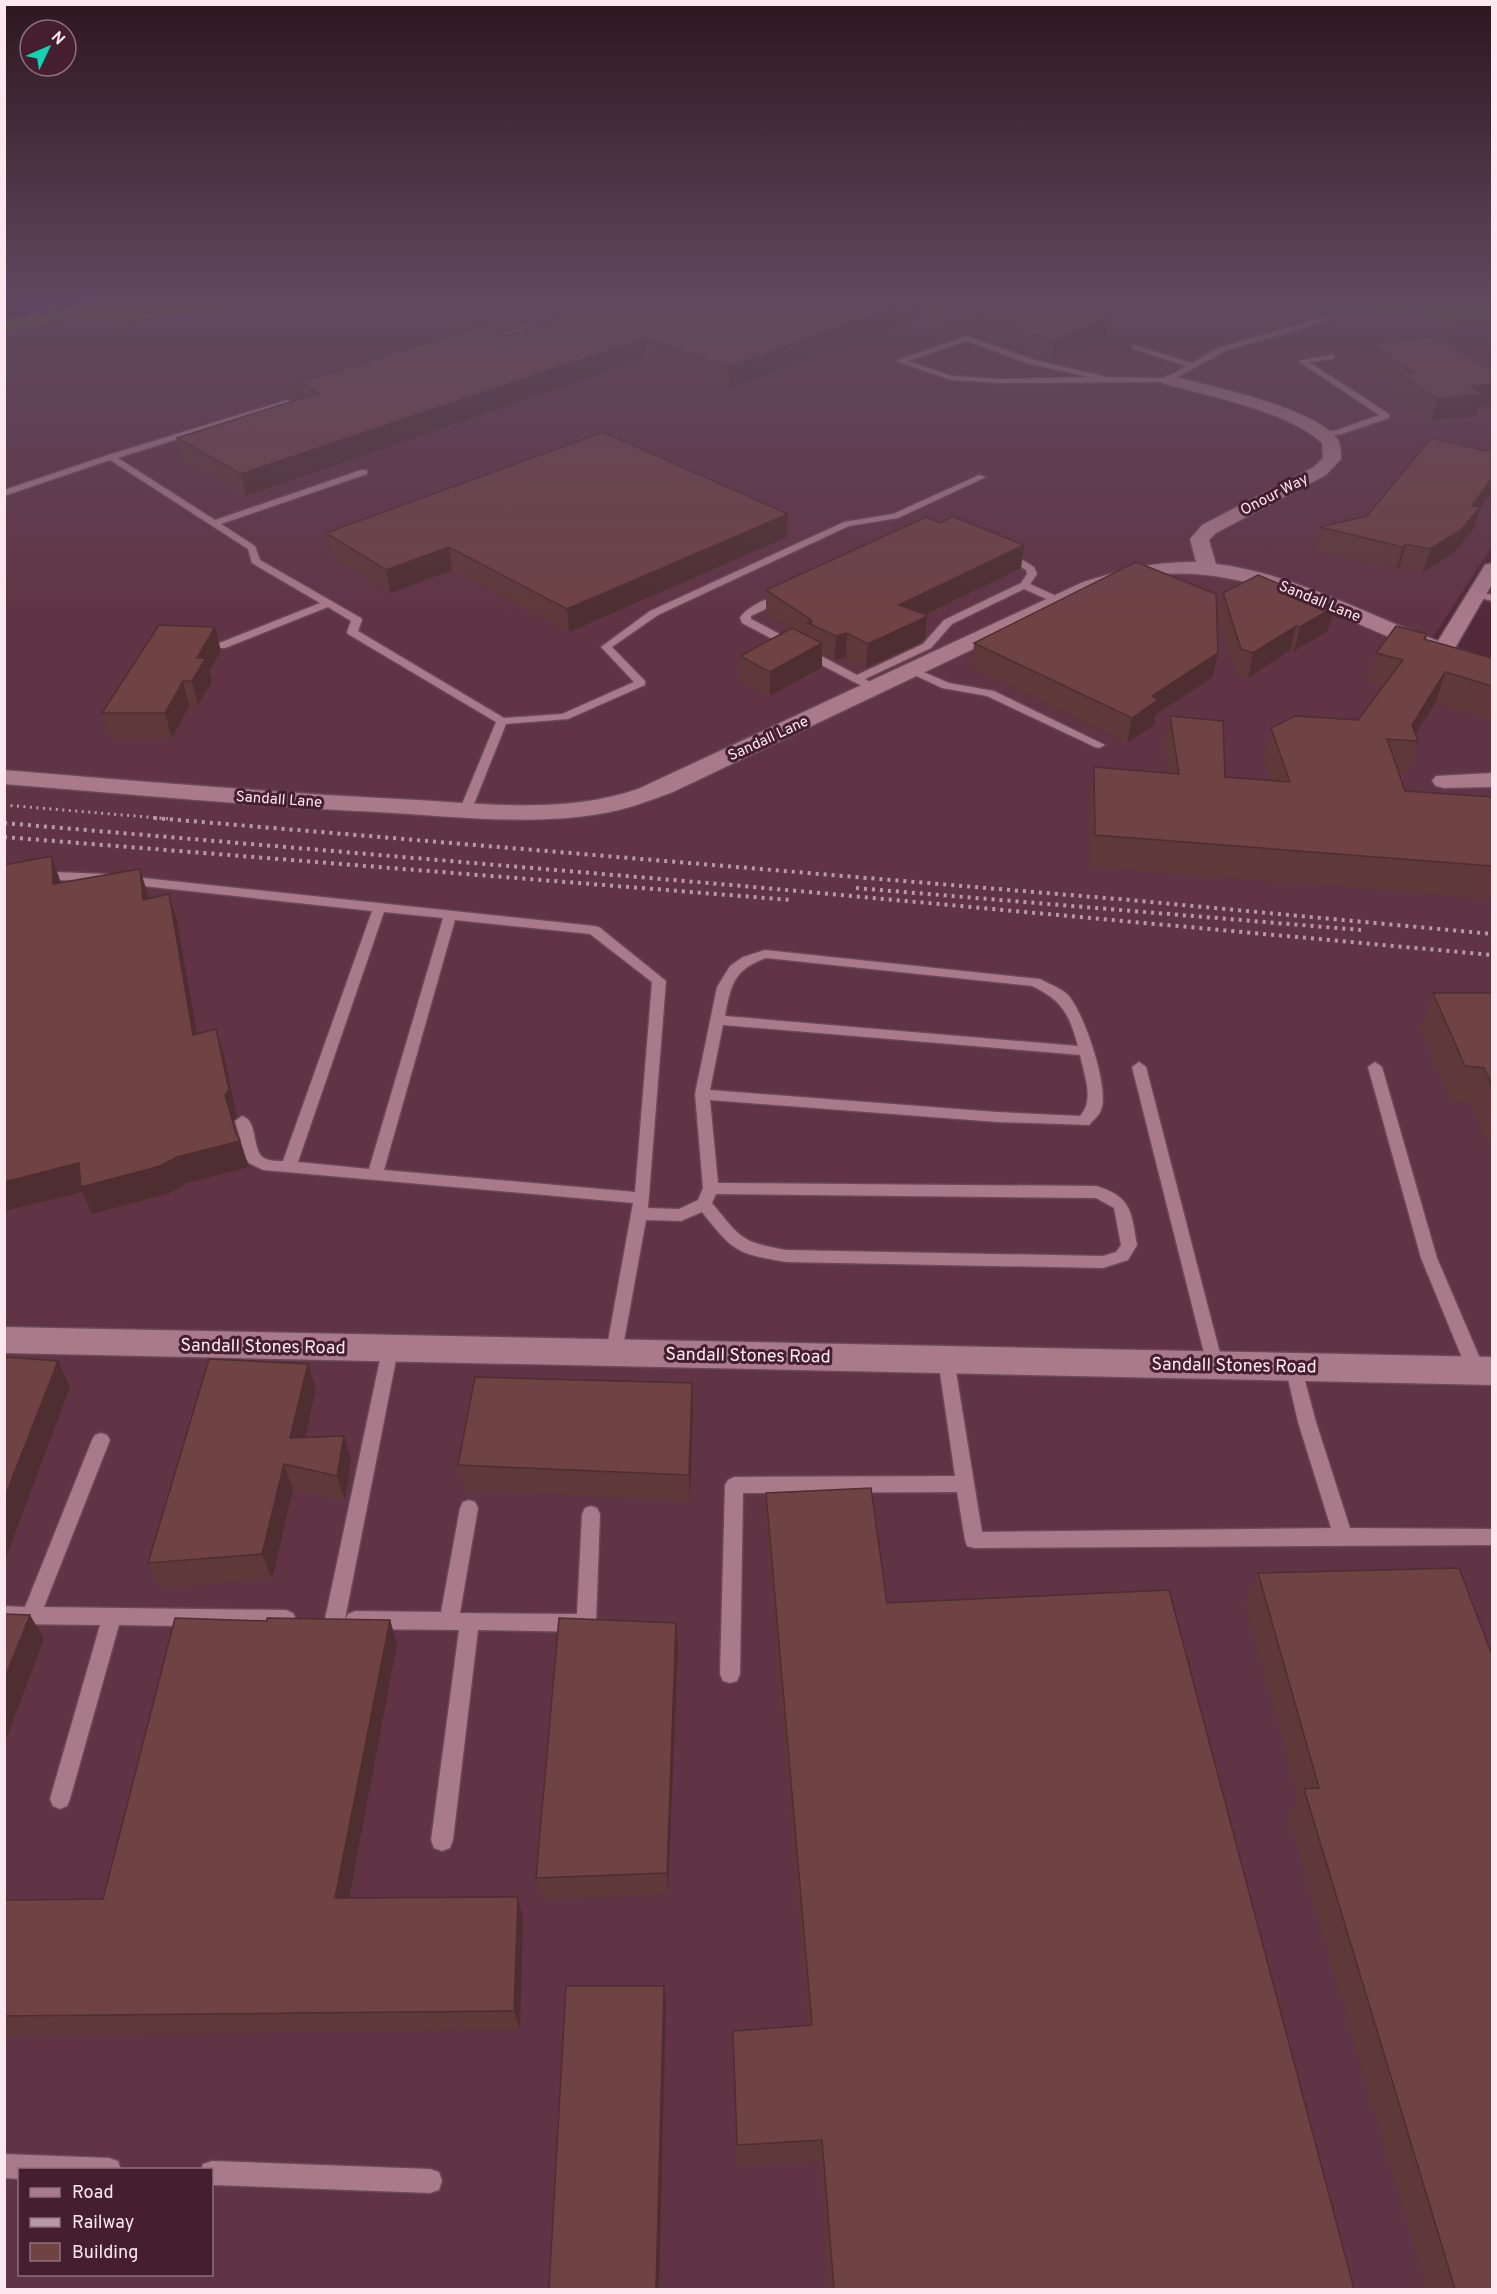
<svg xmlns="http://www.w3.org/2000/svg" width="1497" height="2294" font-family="Overpass,sans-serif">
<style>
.built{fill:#613445;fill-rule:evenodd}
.green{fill:#57600f}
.forest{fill:#5e6908}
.water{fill:#2f055f}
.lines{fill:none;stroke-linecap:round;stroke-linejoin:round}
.service-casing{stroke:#6a4856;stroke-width:3}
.minor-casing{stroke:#6a4856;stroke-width:3}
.service{fill:#a97a8a;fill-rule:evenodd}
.minor{fill:#a97a8a;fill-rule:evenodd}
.rail-far1{stroke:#b79aa5;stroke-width:3;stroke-dasharray:2 4.5;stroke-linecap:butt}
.rail{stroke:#b79aa5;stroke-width:4;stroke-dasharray:3 5;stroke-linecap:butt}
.wall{fill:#5f393a}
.shaded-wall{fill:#4e2e30}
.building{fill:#6f4244;stroke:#4e2e30;stroke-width:1.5}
.labels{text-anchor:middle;stroke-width:6;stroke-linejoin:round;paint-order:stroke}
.far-street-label{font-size:15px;fill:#fde8ef;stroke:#461f2f}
.street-label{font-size:18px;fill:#fde8ef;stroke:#461f2f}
</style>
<rect width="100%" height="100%" fill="#522939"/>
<path class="built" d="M284,298H1279L1306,306L1367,308L1461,322H1492V546L1422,654L1492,677V2289L5,2290V331L77,318L133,321ZM20,2170H212V2274H20Z"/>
<path class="green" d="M1279,298H1492V322H1461L1367,308L1306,306Z"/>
<path class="forest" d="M120,298H284L133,321L77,318L5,331V320Z"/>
<path class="water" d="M5,298H111L5,318Z"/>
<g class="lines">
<defs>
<g id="service">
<path d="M1322,318L1329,320L1226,351L1168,382L1001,383L951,380L896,361L966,336L1035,360L1107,377L1166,378L1186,366L1133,349V345L1192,363L1220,347ZM966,341L1030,364L1088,377L1001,379L952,376L908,361Z"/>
<path d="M533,324L540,326L488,344L481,342Z"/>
<path d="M1331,355H1334V359L1309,362L1389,414V418L1342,434L1319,437V433L1337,430L1379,415L1298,361Z"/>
<path d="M287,400L294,402L118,458L215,520L361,470H367V474L221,524L255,546L260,560L361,618L362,620L358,631L504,718L562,714L634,682L601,647L650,611L844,522L893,514L979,475L986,477L898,518L849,526L658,615L612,647L645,681V685L568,719L506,724L472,809L466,813L460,809L496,722L348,634L347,632L351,621L328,607L225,648H217V644L320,603L252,563L248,549L110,460L4,496V490L108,455Z"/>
<path d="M1001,551H1007L1034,567L1037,574L1030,584L1063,599V603H1055L1024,589L952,624L931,648L865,679L878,686V690H870L852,681L742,623L740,618C746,607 773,594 786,595V599L751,616V619L857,675L923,644L944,620L1021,583L1027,574L1026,570L1001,555Z"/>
<path d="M1477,591L1492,595V601L1473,596V592Z"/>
<path d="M912,667L949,683L994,691L1105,745L1099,748L1095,747L987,696L942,688L908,672L907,670Z"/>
<path d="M29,871L106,874L594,926L599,927L666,981L648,1208L679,1209L698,1200L703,1188L695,1094L717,987L730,966L743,957L765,950L1040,979C1049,984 1061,988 1068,995C1084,1012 1110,1089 1101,1110C1099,1116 1093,1120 1089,1125L997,1122L710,1100L718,1183L1096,1186C1132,1197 1131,1211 1137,1245L1128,1260L1103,1268L786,1262C735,1253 734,1252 702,1212L681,1221L646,1220L622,1352L620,1357L614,1359L608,1357L606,1352L633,1203L263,1170L249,1163L246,1159L235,1121L242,1116C259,1121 251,1150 264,1158C269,1161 277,1161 283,1161L372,911L106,882L29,879L4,882V874ZM384,912L443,918L369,1169L298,1162ZM455,920L590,934L652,982L635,1192L384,1170ZM766,958L1032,986C1063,1001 1069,1014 1078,1046L725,1016C731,985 733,970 766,958ZM723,1025L1080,1055C1084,1075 1095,1100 1080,1116L997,1112L710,1090ZM716,1194L1096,1198L1114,1208L1121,1245L1116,1252L1103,1256L786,1250C740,1242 741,1238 712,1203Z"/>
<path d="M1139,1062L1146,1067L1223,1365L1221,1370L1215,1372L1209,1370L1207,1365L1132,1067Z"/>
<path d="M1375,1062L1382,1067L1437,1258L1485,1370L1482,1375L1476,1377L1470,1375L1467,1370L1421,1258L1368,1067Z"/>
<path d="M390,1343L396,1345L398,1350L345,1619L342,1625L335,1628L328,1625L325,1619L382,1350L384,1345Z"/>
<path d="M946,1352L952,1354L954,1359L982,1532L1331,1528L1298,1422L1285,1366L1287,1361L1293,1359L1299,1361L1301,1366L1316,1422L1350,1528L1492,1529V1545L974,1548L967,1546L965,1540L957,1492L743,1493L740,1674L737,1681L730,1683L723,1681L720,1674L725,1485L728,1480L734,1477L955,1476L938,1359L940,1354Z"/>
<path d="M101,1433L107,1435L110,1440L44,1607L286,1610L293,1613L296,1619L293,1625L286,1628L119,1625L70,1799L67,1806L60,1809L53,1806L50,1799L100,1625L4,1624V1606L25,1607L92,1440L95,1435Z"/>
<path d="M469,1500L475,1502L478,1508L460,1613L577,1614L582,1514L585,1508L591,1506L597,1508L600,1514L596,1623L593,1629L586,1632L478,1630L453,1840L450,1848L442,1851L434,1848L431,1840L459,1630L355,1629L348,1626L345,1620L348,1614L355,1611L441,1612L460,1508L463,1502Z"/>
<path d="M4,2154L109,2158L118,2161L121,2170H20V2179L4,2178Z"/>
<path d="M212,2161L430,2169L439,2172L442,2181L439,2190L430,2193L212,2185V2170H201L203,2164Z"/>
</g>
<g id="minor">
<path d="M1168,375C1210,386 1308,406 1336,437C1341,443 1341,451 1341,459L1326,475L1216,533L1209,540L1216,564C1293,573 1365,614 1438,641L1485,565L1492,563V584L1455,648L1492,660V673C1467,668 1443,658 1419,649C1336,617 1255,568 1163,574C1140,575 1119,583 1097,590L673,792C649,801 625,810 599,814C527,826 449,816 377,812C252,806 128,794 4,784V770C136,781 267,792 399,799C478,803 563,815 638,789L1083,582C1120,570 1156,561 1196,562L1190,539L1202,525L1314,467L1323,458L1322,443C1286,410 1209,397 1162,383L1160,380Z"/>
<path d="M1492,773V787L1444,788L1436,786L1432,781L1436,776Z"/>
<path d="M4,1327L1492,1357V1385L4,1353Z"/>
</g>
</defs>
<use href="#service" class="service-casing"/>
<use href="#minor" class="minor-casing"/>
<use href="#service" class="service"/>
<use href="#minor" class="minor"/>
<path class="rail-far1" d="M4,805L171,819"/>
<g class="rail">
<path d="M154,818L1141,901L1492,934"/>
<path d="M4,823L743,886L1492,955"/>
<path d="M4,837L791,900"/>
<path d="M856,888L1361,930"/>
</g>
</g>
<g class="wall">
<path d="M621,298H1046L1106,338L1051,361L926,318L920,320L915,319L729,388L646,358L246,496L183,460L177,438L302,398L299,382L505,336Z"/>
<path d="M1370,343L1492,372V404L1479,406L1476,416L1431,420L1394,395L1396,386L1365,363Z"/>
<path d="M1492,452V491L1480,508L1473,530L1454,553L1423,572L1400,567L1396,570L1315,550L1320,527L1367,516Z"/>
<path d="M326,533L787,537L569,632L452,570L390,593L331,556Z"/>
<path d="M1021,568L926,615L925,639L922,642L866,668L846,657L835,660L822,654V667L770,696L740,681V656L790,629L766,613V590Z"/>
<path d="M1223,593L1334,607L1328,631L1294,651L1290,650L1248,678L1236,673L1218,617Z"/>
<path d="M1427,634L1426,640L1492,658V719L1436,702L1415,734L1418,741L1408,772L1398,771L1405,791L1492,797V899L1090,867L1089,799L1094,767L1168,773L1164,746L1170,716L1225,777L1271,781L1264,759L1271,728L1358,720L1382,687L1367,683L1376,653Z"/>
<path d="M974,643L1213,677L1155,715L1154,725L1127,743L972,667Z"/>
<path d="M221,651L209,671L212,682L198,705L189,706L172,738H110L102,713Z"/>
<path d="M1433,993H1492V1152L1469,1103L1450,1101L1420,1027Z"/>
<path d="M692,1383L693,1409L690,1501L464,1490L458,1465Z"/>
<path d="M316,1390L305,1438L351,1461L345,1501L293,1490L272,1579L160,1588L148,1563Z"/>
<path d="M766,1493L887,1603L1354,2289H829L819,2161L737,2166L733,2031L808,2026L766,1526Z"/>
<path d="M1258,1573L1492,2289H1426L1288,1817L1298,1799L1245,1604Z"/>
<path d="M390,1620L397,1644L349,1898L518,1897L523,1918L520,2030L4,2035V1900L103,1899L267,1621Z"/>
<path d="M678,1647L668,1894L541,1900L536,1878Z"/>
</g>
<g class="shaded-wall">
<path d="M917,299L915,319L729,388V367Z"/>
<path d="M927,299L926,318L920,320L922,301Z"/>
<path d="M1109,318L1106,338L1051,361L1054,341Z"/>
<path d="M645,338L646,358L246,496L241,474Z"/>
<path d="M1492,384V404L1479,406L1476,416L1431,420L1437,399L1471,386Z"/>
<path d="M1492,478V491L1480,508L1473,530L1454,553L1423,572L1430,549L1472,506Z"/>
<path d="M788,514L787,537L569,632L567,609Z"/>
<path d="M1406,544L1400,567L1396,570L1403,547Z"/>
<path d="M1024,545L1021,568L897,628L899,605Z"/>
<path d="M449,547L452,570L390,593L386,570Z"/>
<path d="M1334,607L1328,631L1294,651L1300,627Z"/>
<path d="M927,615L925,639L922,642L866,668L868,644Z"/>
<path d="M1296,626L1290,650L1248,678L1253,653Z"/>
<path d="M215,627L221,651L209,671L212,682L198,705L192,681L197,658Z"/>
<path d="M847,633L846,657L835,660L836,636Z"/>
<path d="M822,643V667L770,696V672Z"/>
<path d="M1218,653L1213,677L1155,715L1154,725L1127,743L1132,718L1152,696Z"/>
<path d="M1445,672L1436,702L1411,741L1412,725Z"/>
<path d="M183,681L189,706L172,738L165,713Z"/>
<path d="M52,857L61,883L53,884Z"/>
<path d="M140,869L148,895L152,926L143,900Z"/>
<path d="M169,894L177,920L202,1062L193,1035Z"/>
<path d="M216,1029L224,1055L237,1117L233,1122L239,1141H240L249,1167L187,1183L170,1193L92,1214L82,1192L4,1211V1182L225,1095Z"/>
<path d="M58,1361L70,1387L4,1563V1499Z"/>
<path d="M308,1364L316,1390L299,1464L290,1438Z"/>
<path d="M692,1383L693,1409L690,1501L689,1475Z"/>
<path d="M344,1436L351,1461L345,1501L337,1476Z"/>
<path d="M284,1464L293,1490L272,1579L262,1554Z"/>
<path d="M30,1615L44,1639L4,1745V1680Z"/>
<path d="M390,1620L397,1644L345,1919L335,1898Z"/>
<path d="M676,1623L678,1647L668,1894L667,1873Z"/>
<path d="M518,1897L523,1918L520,2030L514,2011Z"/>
<path d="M664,1986L666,2005L659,2289H656Z"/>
</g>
<g class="building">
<path d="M621,298H1046L1109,318L1054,341L927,299L922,301L917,299L729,367L645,338L241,474L177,438L318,393L299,382L482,326L505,336Z"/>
<path d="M1439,336L1492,372V384L1471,386L1483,394L1437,399L1400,374L1412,373L1370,343Z"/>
<path d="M603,432L788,514L567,609L449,547L386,570L326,533Z"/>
<path d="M1431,438L1492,452V478L1472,506L1480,507L1461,530L1430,549L1406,544L1403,547L1320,527L1367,516Z"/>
<path d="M952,516L1024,545L899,605L927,615L924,618L868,644L847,633L836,636L808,623L812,622L809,619H810L766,590L926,517L941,523Z"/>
<path d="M1136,562L1216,594L1218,653L1152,696L1158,700L1132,718L974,643Z"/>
<path d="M1258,575L1334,607L1300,627L1296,626L1253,653L1241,649L1223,593Z"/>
<path d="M159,625L215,627L197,658H206L192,681H183L165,713H102Z"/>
<path d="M1396,626L1427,634L1424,639L1492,658V686L1445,672L1412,725L1418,741L1387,739L1405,791L1492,797V866L1095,835L1094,767L1179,774L1170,716L1223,721L1225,777L1290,782L1271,728L1295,716L1358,720L1403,660L1376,653Z"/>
<path d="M792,628L822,643L770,672L740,656Z"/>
<path d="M47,857H52L53,884L140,869L143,900L169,894L193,1035L216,1029L229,1090L225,1095L236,1133L240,1141L177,1157L160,1166L81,1187L79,1163L4,1182V865Z"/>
<path d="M1433,993H1492V1085L1484,1068L1465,1066Z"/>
<path d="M4,1357L58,1361L4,1499Z"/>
<path d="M209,1359L308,1364L290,1438L344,1436L337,1476L284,1464L262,1554L148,1563Z"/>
<path d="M475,1377L692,1383L689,1475L458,1465Z"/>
<path d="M871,1488L887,1603L1169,1590L1354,2289H834L822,2140L737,2145L733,2031L812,2025L766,1493Z"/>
<path d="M1459,1568L1492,1655V2289H1455L1304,1789L1319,1788L1258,1573Z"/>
<path d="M4,1614L30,1615L4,1680Z"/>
<path d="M175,1618L267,1621V1618L390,1620L335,1898L518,1897L514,2011L4,2016V1900L103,1899Z"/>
<path d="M559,1618L676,1623L667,1873L536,1878Z"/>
<path d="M566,1986H664L656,2289H549Z"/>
</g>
<linearGradient id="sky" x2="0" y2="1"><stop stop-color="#2d171f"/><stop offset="0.48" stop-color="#60495f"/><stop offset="1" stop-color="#60495f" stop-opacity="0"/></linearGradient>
<rect width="1497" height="619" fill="url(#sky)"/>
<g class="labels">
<g class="far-street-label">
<text transform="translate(1274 494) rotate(-27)" y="5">Onour Way</text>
<text transform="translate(1320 601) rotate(22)" y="5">Sandall Lane</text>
<text transform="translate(768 738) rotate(-25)" y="5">Sandall Lane</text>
<text transform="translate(279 799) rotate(4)" y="5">Sandall Lane</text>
</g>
<g class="street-label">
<text transform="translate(263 1346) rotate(1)" y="6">Sandall Stones Road</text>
<text transform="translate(748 1355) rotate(1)" y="6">Sandall Stones Road</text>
<text transform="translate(1234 1365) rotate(1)" y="6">Sandall Stones Road</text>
</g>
</g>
<rect width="1497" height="2294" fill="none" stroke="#fde8ef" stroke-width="12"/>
<rect x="18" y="2168" width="195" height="108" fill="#461f2f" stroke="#8f6f7c" stroke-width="1.5"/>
<rect x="30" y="2188" width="30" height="9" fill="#a97a8a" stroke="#8f6f7c" stroke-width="1.5"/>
<text x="72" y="2198" font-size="18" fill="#fde8ef">Road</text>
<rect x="30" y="2218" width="30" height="9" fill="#b79aa5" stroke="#8f6f7c" stroke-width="1.5"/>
<text x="72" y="2228" font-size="18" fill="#fde8ef">Railway</text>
<rect x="30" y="2243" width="30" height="18" fill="#6f4244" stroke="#8f6f7c" stroke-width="1.5"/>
<text x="72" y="2258" font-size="18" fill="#fde8ef">Building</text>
<g transform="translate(48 48) rotate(46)"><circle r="28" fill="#461f2f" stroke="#8f6f7c" stroke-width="1.5"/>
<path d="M0-4.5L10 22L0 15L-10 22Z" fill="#0dd5b5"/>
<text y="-9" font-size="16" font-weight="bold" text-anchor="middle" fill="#fde8ef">N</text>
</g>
</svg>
